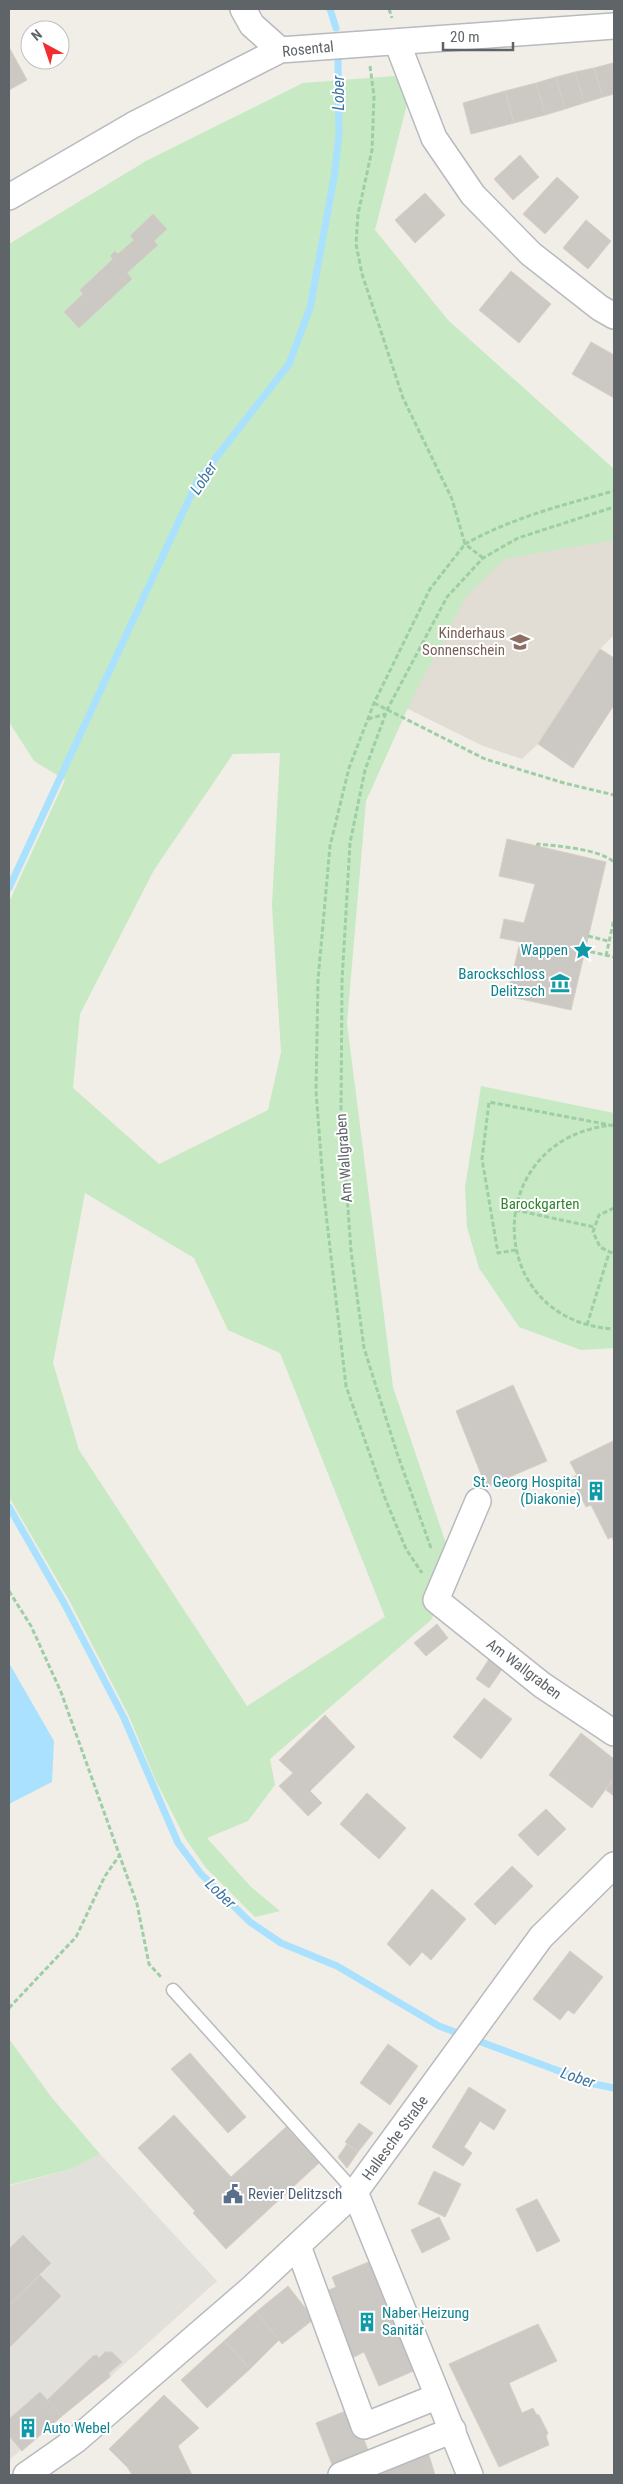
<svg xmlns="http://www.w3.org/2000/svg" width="623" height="2484" font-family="'Roboto Condensed',sans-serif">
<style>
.industrial{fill:#e2e0db}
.education{fill:#e1ddd5}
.green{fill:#c7e9c3;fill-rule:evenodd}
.water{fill:#a9e1ff}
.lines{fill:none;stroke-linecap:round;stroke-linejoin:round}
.stream{stroke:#a9e1ff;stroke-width:7}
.building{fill:#ccc9c4;stroke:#d6cfc5}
.lane-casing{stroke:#b7babe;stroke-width:15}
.street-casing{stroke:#b7babe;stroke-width:28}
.path{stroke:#9dcea6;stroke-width:3;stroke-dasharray:5 2.5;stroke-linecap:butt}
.lane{stroke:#fff;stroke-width:12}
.street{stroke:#fff;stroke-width:25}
.labels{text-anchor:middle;stroke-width:4;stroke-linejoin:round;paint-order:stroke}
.street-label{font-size:15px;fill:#5e6468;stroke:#fff}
.education-label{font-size:15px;fill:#785e54;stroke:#fff;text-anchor:end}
.culture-label{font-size:15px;fill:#0d838f;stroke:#fff;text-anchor:end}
.park-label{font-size:15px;fill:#348430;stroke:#fff}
.service-label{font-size:15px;fill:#4e5e75;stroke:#fff;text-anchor:start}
.water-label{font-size:16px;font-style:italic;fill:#3b77a5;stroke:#fff}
</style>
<rect width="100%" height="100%" fill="#f1eee7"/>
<path class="industrial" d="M100,2154L217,2281L110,2377L9,2460V2186L71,2169Z"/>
<path class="education" d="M614,516V635L600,649L614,658V705L573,768L538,744L522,759L483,746L402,706L447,613L496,559Z"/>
<g class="green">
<path d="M395,76L407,104L375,230L448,320L614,469V540L504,559L467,595L411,701L366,801L347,1023L393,1387L455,1570L431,1620L270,1759L275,1785L248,1821L207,1838L251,1887L280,1911L255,1917L206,1868L185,1838L155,1779L129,1716L69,1600L9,1497V902L65,780L34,761L9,722V244L146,161L303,83ZM280,753L272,905L281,1052L268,1110L159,1164L73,1088L80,1014L154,870L233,754ZM85,1193L194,1258L228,1330L280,1353L385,1617L247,1706L79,1450L53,1363Z"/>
<path d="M481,1086L614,1113V1348L581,1350L519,1327L479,1268L467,1227L465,1188Z"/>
<path d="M9,2039L52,2098L100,2154L71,2169L9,2185Z"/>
</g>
<path class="water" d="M9,1663L54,1741L52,1782L9,1804Z"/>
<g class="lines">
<g class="stream">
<path d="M330,9L336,28"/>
<path d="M9,888L197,482L289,364L310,308L334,178L339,134L338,58"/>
<path d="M9,1507L64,1603L124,1718L178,1843L201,1874L250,1922L281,1943L337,1966L439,2026L463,2035"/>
<path d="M473,2039L594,2084L614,2088"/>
</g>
</g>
<g class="building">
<path d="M9,47L27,80L9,90Z"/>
<path d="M613,63L614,94L603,97L594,68Z"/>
<path d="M594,68L603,97L584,103L575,72Z"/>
<path d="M575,72L584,103L565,109L556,77Z"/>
<path d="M556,77L565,109L545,115L536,83Z"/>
<path d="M536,83L545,115L514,123L505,91Z"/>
<path d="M505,91L514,123L471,134L463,103Z"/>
<path d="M520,155L539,177L513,200L494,179Z"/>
<path d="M557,177L579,197L545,234L523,214Z"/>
<path d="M425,193L445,215L415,243L395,220Z"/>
<path d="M153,214L167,229L154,241L158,245L127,273L132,279L79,328L64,312L83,294L80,290L113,259L110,256L115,251L118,254L134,240L130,236Z"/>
<path d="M586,220L611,241L588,269L563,248Z"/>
<path d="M511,271L551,304L519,343L479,310Z"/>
<path d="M591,342L614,355V398L572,374Z"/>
<path d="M600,649L614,658V705L573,768L538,744Z"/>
<path d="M507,839L606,862L571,1010L507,996L520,942L500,938L504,919L524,923L535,884L499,876Z"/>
<path d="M513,1385L547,1461L486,1487L456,1411Z"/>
<path d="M613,1441L614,1444V1543L612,1537L608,1539L591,1505L586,1507L571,1478L577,1475L570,1462Z"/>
<path d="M437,1624L448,1638L426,1656L414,1643Z"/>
<path d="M489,1659L503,1668L489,1688L476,1679Z"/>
<path d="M484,1698L512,1719L481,1759L453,1737Z"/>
<path d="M325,1715L355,1747L310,1791L322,1803L308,1816L279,1786L293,1773L279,1760Z"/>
<path d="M581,1733L614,1759V1778L592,1808L549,1775Z"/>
<path d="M614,1778V1796L606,1790Z"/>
<path d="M367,1793L406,1828L379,1859L340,1824Z"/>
<path d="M546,1809L566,1829L538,1856L518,1835Z"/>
<path d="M512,1866L533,1886L495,1925L474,1904Z"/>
<path d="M432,1889L466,1919L431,1960L422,1952L410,1966L387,1944Z"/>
<path d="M570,1951L603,1977L574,2014L568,2010L560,2020L533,1999Z"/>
<path d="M388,2044L418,2066L390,2105L360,2083Z"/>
<path d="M190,2053L246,2117L228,2133L171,2069Z"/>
<path d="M469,2087L506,2110L494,2130L480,2121L464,2147L472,2153L463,2166L432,2147Z"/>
<path d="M174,2115L231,2177L286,2127L319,2163L226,2249L193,2213L195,2211L138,2148Z"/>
<path d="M359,2123L373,2133L358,2152L345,2142Z"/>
<path d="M347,2144L358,2152L347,2168L338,2157Z"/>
<path d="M434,2171L461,2184L445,2217L418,2204Z"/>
<path d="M537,2199L560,2241L537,2252L516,2209Z"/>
<path d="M439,2217L450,2239L422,2253L411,2230Z"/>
<path d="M23,2235L51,2263L11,2303L9,2301V2249Z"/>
<path d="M371,2261L418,2369L379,2386L364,2352L352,2358L324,2292L336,2287L332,2277Z"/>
<path d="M40,2275L61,2296L9,2348V2305Z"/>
<path d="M288,2286L314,2319L282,2344L256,2312Z"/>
<path d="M256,2312L279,2340L250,2369L224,2341Z"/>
<path d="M538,2324L557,2361L509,2383L522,2413L533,2408L536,2414L539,2415L548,2433L546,2436L549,2445L499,2467L449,2364Z"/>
<path d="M224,2341L250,2369L207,2408L181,2380Z"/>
<path d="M105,2352H112L122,2362L109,2373L110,2377L62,2416L47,2400L93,2356L97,2355L99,2358Z"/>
<path d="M40,2392L62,2416L22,2451L9,2436V2419Z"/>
<path d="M164,2395L199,2428L178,2446L192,2475H132L128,2468L109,2449Z"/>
<path d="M353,2408L370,2456L334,2470L316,2423Z"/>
<path d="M427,2449L435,2475H371Z"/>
</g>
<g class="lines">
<defs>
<path id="lane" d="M173,1990L355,2192"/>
<g id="street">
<path d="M243,9L252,25L280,50"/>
<path d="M397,42L434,138L473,195L531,254L600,308L614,316"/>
<path d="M9,197L133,125L280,50L614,26"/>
<path d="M478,1501L436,1600L542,1685L614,1733"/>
<path d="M355,2192L470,2475"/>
<path d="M298,2246L364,2426L426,2401"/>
<path d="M26,2475L76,2440L252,2288L355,2192L541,1937L614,1865"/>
<path d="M341,2475L453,2430"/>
</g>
</defs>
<use href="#lane" class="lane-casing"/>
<use href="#street" class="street-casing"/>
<g class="path">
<path d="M389,9L392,18"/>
<path d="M370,66L374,96L372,150L358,214L356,244L362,274L403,398L452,499L465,544L430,589L374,703L349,768L330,846L318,980L316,1091L324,1196L346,1386L385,1498L406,1549L422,1573"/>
<path d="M483,558L465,544C512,518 562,505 614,491"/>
<path d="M374,703L485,759L564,783L614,795"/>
<path d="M368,719L386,714"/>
<path d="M537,846L538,844C558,846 599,849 614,862"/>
<path d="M588,936L608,941"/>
<path d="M583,950L614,957"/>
<path d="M606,956L614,919"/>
<path d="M614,1125C481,1136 481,1321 614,1329"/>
<path d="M614,1208L599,1215L593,1232L600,1247L614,1254"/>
<path d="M515,1210L594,1227"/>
<path d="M516,1250L498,1253L482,1159L489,1102L610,1125"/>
<path d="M587,1325L609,1253"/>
<path d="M431,1548L397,1453L364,1348L351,1251L341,1111L342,981L350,843L365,770L387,710L447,597L483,558L518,538L614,507"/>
<path d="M9,1591L31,1626L61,1692L137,1904L149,1964L162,1978"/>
<path d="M9,2008L76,1937L105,1876L119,1856"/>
</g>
<use href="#lane" class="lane"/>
<use href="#street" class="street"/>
</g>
<defs>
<symbol id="school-bare" viewBox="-9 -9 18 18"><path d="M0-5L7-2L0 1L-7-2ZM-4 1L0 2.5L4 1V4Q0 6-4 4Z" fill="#8d6e63" stroke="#fff" stroke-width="2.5" paint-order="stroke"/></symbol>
<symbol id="sight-bare" viewBox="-9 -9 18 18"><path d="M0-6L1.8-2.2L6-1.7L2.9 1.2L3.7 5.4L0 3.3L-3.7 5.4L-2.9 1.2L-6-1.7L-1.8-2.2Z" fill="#0f9aa8" stroke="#fff" stroke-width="2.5" paint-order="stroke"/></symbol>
<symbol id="museum-bare" viewBox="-9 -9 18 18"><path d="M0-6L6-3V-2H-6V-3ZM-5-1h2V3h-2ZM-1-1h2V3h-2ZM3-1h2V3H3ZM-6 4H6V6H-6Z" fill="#0f9aa8" stroke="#fff" stroke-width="2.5" paint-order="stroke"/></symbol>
<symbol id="building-bare" viewBox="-9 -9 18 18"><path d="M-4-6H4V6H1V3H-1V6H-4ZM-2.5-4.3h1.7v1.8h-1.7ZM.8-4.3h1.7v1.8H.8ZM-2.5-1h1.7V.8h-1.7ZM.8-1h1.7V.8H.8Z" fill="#0f9aa8" stroke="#fff" stroke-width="2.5" paint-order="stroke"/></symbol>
<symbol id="civic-bare" viewBox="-9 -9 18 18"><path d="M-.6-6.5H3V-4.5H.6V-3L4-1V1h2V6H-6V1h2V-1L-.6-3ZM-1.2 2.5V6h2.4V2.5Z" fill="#5c6f8a" stroke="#fff" stroke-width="2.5" paint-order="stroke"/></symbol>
</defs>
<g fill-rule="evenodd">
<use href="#school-bare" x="506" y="628" width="28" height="28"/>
<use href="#sight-bare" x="569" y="936" width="28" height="28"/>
<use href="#museum-bare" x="546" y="969" width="28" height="28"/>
<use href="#building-bare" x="582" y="1477" width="28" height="28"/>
<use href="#civic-bare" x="219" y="2180" width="28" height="28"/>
<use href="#building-bare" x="353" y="2308" width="28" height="28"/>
<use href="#building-bare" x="14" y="2414" width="28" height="28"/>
</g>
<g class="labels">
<g class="street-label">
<text transform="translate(308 49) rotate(-6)" y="5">Rosental</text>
<text transform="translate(344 1158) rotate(-94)" y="5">Am Wallgraben</text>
<text transform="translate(524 1669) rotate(37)" y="5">Am Wallgraben</text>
<text transform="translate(395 2138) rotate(-54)" y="5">Hallesche Straße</text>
</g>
<g class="education-label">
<text x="505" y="638">Kinderhaus<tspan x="505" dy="17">Sonnenschein</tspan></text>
</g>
<g class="culture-label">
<text x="568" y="955">Wappen</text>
<text x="545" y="979">Barockschloss<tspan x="545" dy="17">Delitzsch</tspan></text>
<text x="581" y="1487">St. Georg Hospital<tspan x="581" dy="17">(Diakonie)</tspan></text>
<text x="382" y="2318" text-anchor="start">Naber Heizung<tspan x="382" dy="17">Sanitär</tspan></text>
<text x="43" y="2433" text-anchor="start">Auto Webel</text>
</g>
<g class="park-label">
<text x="540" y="1209">Barockgarten</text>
</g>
<g class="service-label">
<text x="248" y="2199">Revier Delitzsch</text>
</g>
<g class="water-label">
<text transform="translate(338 93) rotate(-90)" y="6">Lober</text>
<text transform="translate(203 478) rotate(-57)" y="6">Lober</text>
<text transform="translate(221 1893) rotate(44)" y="6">Lober</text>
<text transform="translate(578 2077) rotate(19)" y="6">Lober</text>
</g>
</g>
<rect width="623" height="2484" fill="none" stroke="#5e6468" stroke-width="20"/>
<g transform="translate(45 45) rotate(320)"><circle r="24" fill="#ffffff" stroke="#bfc1c3"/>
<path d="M0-4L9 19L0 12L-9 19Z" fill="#f12d2f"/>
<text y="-8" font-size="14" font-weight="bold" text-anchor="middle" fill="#5e6468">N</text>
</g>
<path d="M443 42v8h70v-8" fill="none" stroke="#5e6468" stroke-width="2.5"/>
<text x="450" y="42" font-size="15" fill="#5e6468" stroke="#ffffff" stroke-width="4" paint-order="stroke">20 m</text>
</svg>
